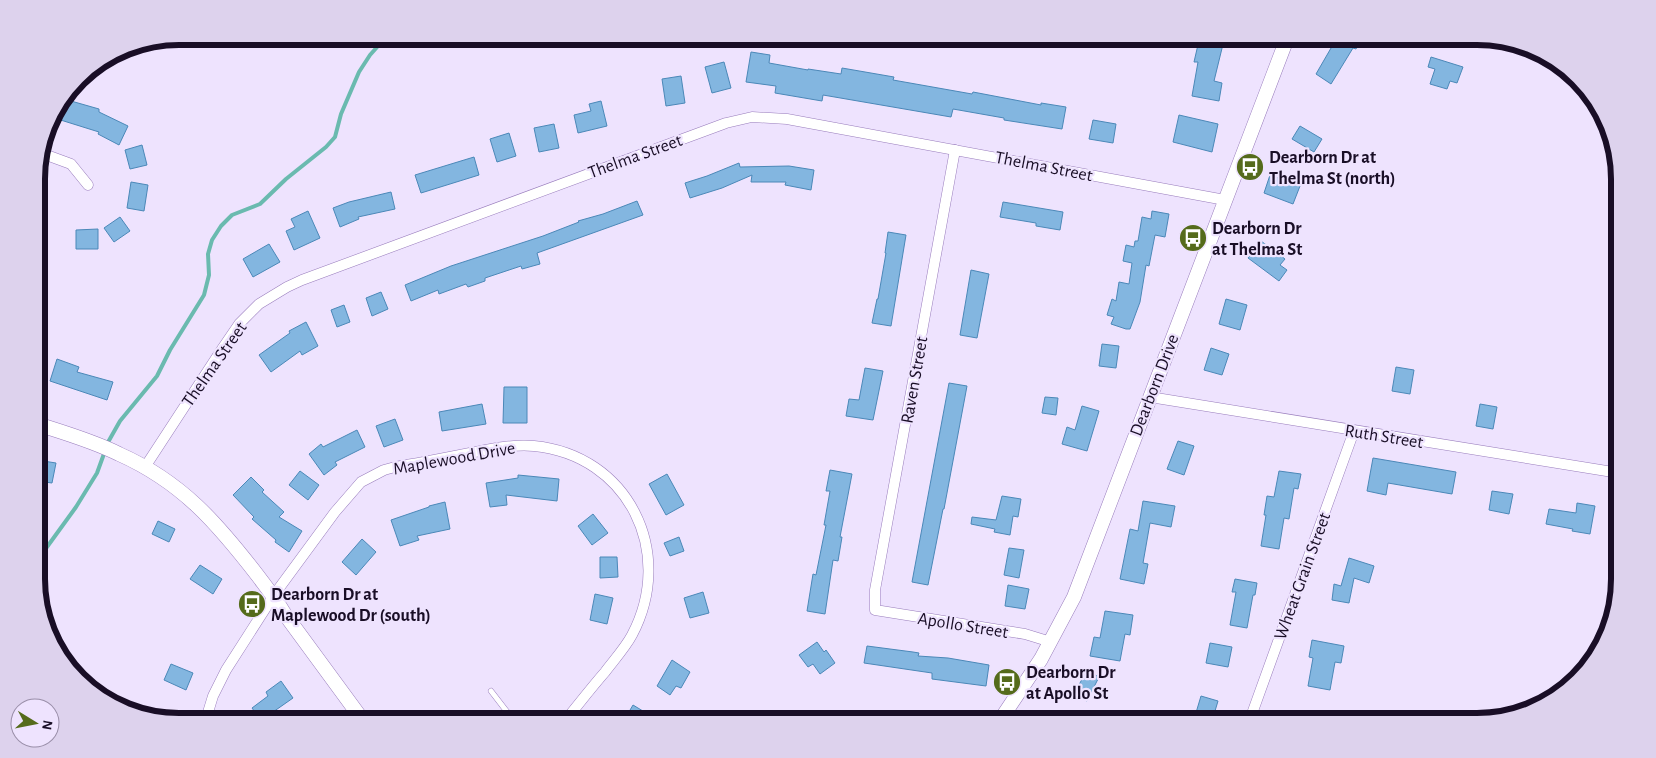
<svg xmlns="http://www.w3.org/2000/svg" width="1656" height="758" font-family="'Alegreya Sans',sans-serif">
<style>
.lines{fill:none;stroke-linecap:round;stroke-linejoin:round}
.stream{stroke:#6abaaf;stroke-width:4}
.building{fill:#83b6e0;stroke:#4b88b8}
.service-casing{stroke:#987cbc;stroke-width:6}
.minor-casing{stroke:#987cbc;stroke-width:11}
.tertiary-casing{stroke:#987cbc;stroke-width:15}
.service{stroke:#fff;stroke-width:5}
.minor{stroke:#fff;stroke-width:10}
.tertiary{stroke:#fff;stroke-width:14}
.labels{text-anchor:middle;stroke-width:4.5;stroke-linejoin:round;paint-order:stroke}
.street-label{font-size:18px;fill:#190e26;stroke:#eee3fe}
.poi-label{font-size:18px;font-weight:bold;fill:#190e26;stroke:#eee3fe;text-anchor:start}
.rim{fill:none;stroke:#190e26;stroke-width:6}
</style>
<rect width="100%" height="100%" fill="#eee3fe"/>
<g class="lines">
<g class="stream">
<path d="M107,444L120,421L157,376L170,350L204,295L209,275L208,254L212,240L221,226L232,215L260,204L286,179L326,147L335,137L341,114L359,72L370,55L387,36"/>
<path d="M37,565L39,558L76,507L97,473L105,451"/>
</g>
</g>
<g class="building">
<path d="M1200,36H1225L1214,81L1222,83L1219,101L1192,96L1198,62H1194Z"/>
<path d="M1338,36H1356L1361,39L1356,49L1353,48L1331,84L1316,74Z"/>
<path d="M751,52L770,55L769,63L808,70V69L841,74L842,68L894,77L893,80L972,94L973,92L1041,105V103L1066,107L1062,129L1004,120V118L953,109L951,117L823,95L822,101L775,93L776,86L746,82Z"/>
<path d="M1431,57L1463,67L1457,83L1450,81L1447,89L1430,84L1435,69L1428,67Z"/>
<path d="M724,62L731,88L712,93L705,67Z"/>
<path d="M681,76L685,103L666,106L662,79Z"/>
<path d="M64,99L99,109V112L128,126L119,145L98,134L99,132L51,117Z"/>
<path d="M601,101L607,126L578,133L574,115L591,111L589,104Z"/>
<path d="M1179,115L1218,124L1212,152L1173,142Z"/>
<path d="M1093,120L1116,124L1113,143L1089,139Z"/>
<path d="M554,124L559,148L539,152L534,128Z"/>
<path d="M1300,126L1322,139L1314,152L1292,139Z"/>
<path d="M509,133L516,156L497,162L490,139Z"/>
<path d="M142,145L147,165L130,169L125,150Z"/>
<path d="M474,157L479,175L421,193L415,175Z"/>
<path d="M739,163L740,167L789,166L814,170L811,190L785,185L786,182H751L752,175L722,188L690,198L685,183L707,176Z"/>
<path d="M1270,175L1300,186L1293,204L1264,193Z"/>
<path d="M131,182L148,185L144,211L127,208Z"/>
<path d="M391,192L395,209L358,217L359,219L340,227L333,208L349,202Z"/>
<path d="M637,201L643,215L537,253L540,264L522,269L521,266L485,278V281L468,287L466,284L439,294L438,290L411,301L405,285L451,266L543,236L579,222L578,221L603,214Z"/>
<path d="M1003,202L1063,212L1060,230L1036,226V223L1000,217Z"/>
<path d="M308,211L320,238L294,250L286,231L295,227L291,219Z"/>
<path d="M1152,211L1169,214L1165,237L1155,235L1149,266L1146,265L1140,302L1130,329H1126L1111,324L1114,317L1107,315L1112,299L1116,301L1119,282L1129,284L1132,263L1123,261L1126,245L1134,247L1135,241H1138L1142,217L1151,219Z"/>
<path d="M120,217L130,231L114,242L104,228Z"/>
<path d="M98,229V249H76V230Z"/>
<path d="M888,232L906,235L891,326L872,323L877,299H878L886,253H885Z"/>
<path d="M1261,241L1285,259L1280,265L1287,270L1279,281L1248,258Z"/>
<path d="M269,244L280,262L253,277L243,259Z"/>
<path d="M971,270L989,274L977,338L960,335Z"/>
<path d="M381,292L388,309L372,316L366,298Z"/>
<path d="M1226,299L1247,305L1240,330L1219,324Z"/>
<path d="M344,305L350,322L337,327L331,310Z"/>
<path d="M306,322L318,346L302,355L300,351L271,372L259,355L290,333L289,331Z"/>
<path d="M1102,344L1119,346L1116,368L1099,366Z"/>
<path d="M1211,348L1229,354L1222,375L1204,370Z"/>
<path d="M57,359L79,367L77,372L113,382L107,400L50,381Z"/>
<path d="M1396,367L1414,370L1410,394L1392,391Z"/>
<path d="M865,368L883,371L873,420L846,416L849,399L859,400Z"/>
<path d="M949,383L967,386L944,509H943L928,585L912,582Z"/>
<path d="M504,387H527V423H503Z"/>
<path d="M1045,397L1058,398L1056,415L1042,413Z"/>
<path d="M482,404L486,424L442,431L439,412Z"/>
<path d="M1480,404L1497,407L1493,429L1476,426Z"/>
<path d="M1082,406L1099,411L1087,451L1062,444L1067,427L1075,430Z"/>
<path d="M395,419L403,440L384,447L376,426Z"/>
<path d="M357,430L365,447L335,462L337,465L324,475L309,454L321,444L323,447Z"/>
<path d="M1178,441L1194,446L1184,475L1167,469Z"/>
<path d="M1373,458L1456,472L1452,494L1388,483L1386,495L1367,491Z"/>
<path d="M37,460L56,463L52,483L37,481Z"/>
<path d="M830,470L852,474L840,537H842L838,561L833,560L825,614L807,611L813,574L816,575L826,525H824L830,491H826Z"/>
<path d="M300,471L319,485L308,500L289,485Z"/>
<path d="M1279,471L1301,474L1298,489L1294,488L1289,519L1284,518L1279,549L1261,546L1266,515H1264L1267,496L1274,497Z"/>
<path d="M667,474L684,505L666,515L649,484Z"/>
<path d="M518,475L559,479L557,501L506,495L507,505L490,507L486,483L518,478Z"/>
<path d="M251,477L264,490L262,492L284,512L279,517L302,531L289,552L275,542L276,540L252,519L254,517L233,495Z"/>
<path d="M1492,491L1513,494L1509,514L1489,510Z"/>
<path d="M1002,496L1021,499L1018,517L1013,516L1010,535L994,532L995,529L971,524L972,517L996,520Z"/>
<path d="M1143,501L1175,506L1171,527L1150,523L1143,563L1148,564L1144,584L1120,579L1130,529L1138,531Z"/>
<path d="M445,502L450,529L417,536L419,540L400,546L391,520L429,507V506Z"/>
<path d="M1577,503L1595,506L1590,534L1572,531L1573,529L1546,524L1549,509L1576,513Z"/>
<path d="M593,514L608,533L592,545L578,526Z"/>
<path d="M158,521L175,529L169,542L152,534Z"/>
<path d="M679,537L684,551L670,556L664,543Z"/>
<path d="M362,539L376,552L356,575L342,562Z"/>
<path d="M1009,548L1024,550L1019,578L1004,575Z"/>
<path d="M600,557H617L618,577L600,578Z"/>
<path d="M1349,558L1374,566L1369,583L1354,578L1349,603L1332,600L1334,584L1341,586Z"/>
<path d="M200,565L222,579L213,594L190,579Z"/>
<path d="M1235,579L1257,583L1255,595H1253L1247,628L1230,625L1236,592H1232Z"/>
<path d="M1008,585L1029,589L1025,609L1005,606Z"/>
<path d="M703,592L709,613L690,618L684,598Z"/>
<path d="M595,594L613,598L607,624L590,620Z"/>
<path d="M1105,611L1133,615L1130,635L1125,634L1120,661L1090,656L1094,637L1100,638Z"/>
<path d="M1312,640L1344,646L1341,663L1335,662L1330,690L1308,686L1313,658L1309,657Z"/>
<path d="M817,642L824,652L826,650L835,663L820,674L813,664L808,667L799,655Z"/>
<path d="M1210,643L1232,647L1228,667L1206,663Z"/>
<path d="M867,646L913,652L919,653L918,656L948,658L989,665L986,686L932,679V673L864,663Z"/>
<path d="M672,660L690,672L681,688L676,686L670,695L657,686Z"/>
<path d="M171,664L193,673L186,690L164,680Z"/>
<path d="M1087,670L1099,677L1087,701L1074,694Z"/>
<path d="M281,681L293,698L273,712L275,714L264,722H262L252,708L268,696L266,692Z"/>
<path d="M1201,696L1218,701L1212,721L1195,716Z"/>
<path d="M633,705L661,722H623Z"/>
</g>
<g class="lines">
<defs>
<path id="service" d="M491,691L515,722"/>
<g id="minor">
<path d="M955,150L875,590V610L1025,634L1051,642"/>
<path d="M41,153L71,164L88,185"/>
<path d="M1150,397L1619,473"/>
<path d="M145,467L222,349L239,324L259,304L287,287L302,280L726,123L752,117L787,119L1225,200"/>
<path d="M205,722L213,696L226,670L274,595L335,512L361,482L384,470L395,467C420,463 445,458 470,453C490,449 513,444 534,446C628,455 676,552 632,635C625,648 614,660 605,672C591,688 578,705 564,722"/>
<path d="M1249,722L1354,431"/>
</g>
<g id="tertiary">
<path d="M37,424C65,433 93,441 119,454C182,482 217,523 258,576C267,588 276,599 284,613L364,722"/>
<path d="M999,722L1041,659L1074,597L1288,36"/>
</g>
</defs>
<use href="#service" class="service-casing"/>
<use href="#minor" class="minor-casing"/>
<use href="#tertiary" class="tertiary-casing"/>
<use href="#service" class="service"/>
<use href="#minor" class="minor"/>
<use href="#tertiary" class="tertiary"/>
</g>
<defs>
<symbol id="bus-disc" viewBox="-11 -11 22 22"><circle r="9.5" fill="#556b1b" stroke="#eee3fe"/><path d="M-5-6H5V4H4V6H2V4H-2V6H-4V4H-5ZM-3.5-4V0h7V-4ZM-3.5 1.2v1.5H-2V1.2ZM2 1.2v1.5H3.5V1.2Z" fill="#fff"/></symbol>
</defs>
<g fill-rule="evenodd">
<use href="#bus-disc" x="1234" y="151" width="32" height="32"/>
<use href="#bus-disc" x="1177" y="222" width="32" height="32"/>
<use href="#bus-disc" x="236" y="588" width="32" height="32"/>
<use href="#bus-disc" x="991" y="666" width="32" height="32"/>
</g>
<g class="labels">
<g class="street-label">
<text transform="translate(635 156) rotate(-20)" y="6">Thelma Street</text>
<text transform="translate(1044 166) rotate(11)" y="6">Thelma Street</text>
<text transform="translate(214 364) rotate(-55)" y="6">Thelma Street</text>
<text transform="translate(914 380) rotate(-80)" y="6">Raven Street</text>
<text transform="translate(1154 385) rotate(-69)" y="6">Dearborn Drive</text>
<text transform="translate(1384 436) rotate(9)" y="6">Ruth Street</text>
<text transform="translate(454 458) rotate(-10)" y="6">Maplewood Drive</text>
<text transform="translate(1302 576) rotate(-70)" y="6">Wheat Grain Street</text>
<text transform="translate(963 625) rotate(9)" y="6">Apollo Street</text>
</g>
<g class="poi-label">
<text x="1269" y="163">Dearborn Dr at<tspan x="1269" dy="21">Thelma St (north)</tspan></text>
<text x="1212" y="234">Dearborn Dr<tspan x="1212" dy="21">at Thelma St</tspan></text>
<text x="271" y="600">Dearborn Dr at<tspan x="271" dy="21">Maplewood Dr (south)</tspan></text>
<text x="1026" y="678">Dearborn Dr<tspan x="1026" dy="21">at Apollo St</tspan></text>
</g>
</g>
<path d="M0 0H1656V758H0ZM179 45H1477A134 134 0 0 1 1611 179V579A134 134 0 0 1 1477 713H179A134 134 0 0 1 45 579V179A134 134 0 0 1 179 45Z" fill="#ddd2ed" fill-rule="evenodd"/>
<path class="rim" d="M179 45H1477A134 134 0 0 1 1611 179V579A134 134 0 0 1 1477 713H179A134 134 0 0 1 45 579V179A134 134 0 0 1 179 45Z"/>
<g transform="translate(35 723) rotate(100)"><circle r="24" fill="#eee3fe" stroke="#998ea8"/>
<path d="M0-4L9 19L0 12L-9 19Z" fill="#556b1b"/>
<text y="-8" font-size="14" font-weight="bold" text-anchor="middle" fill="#190e26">N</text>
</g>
</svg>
